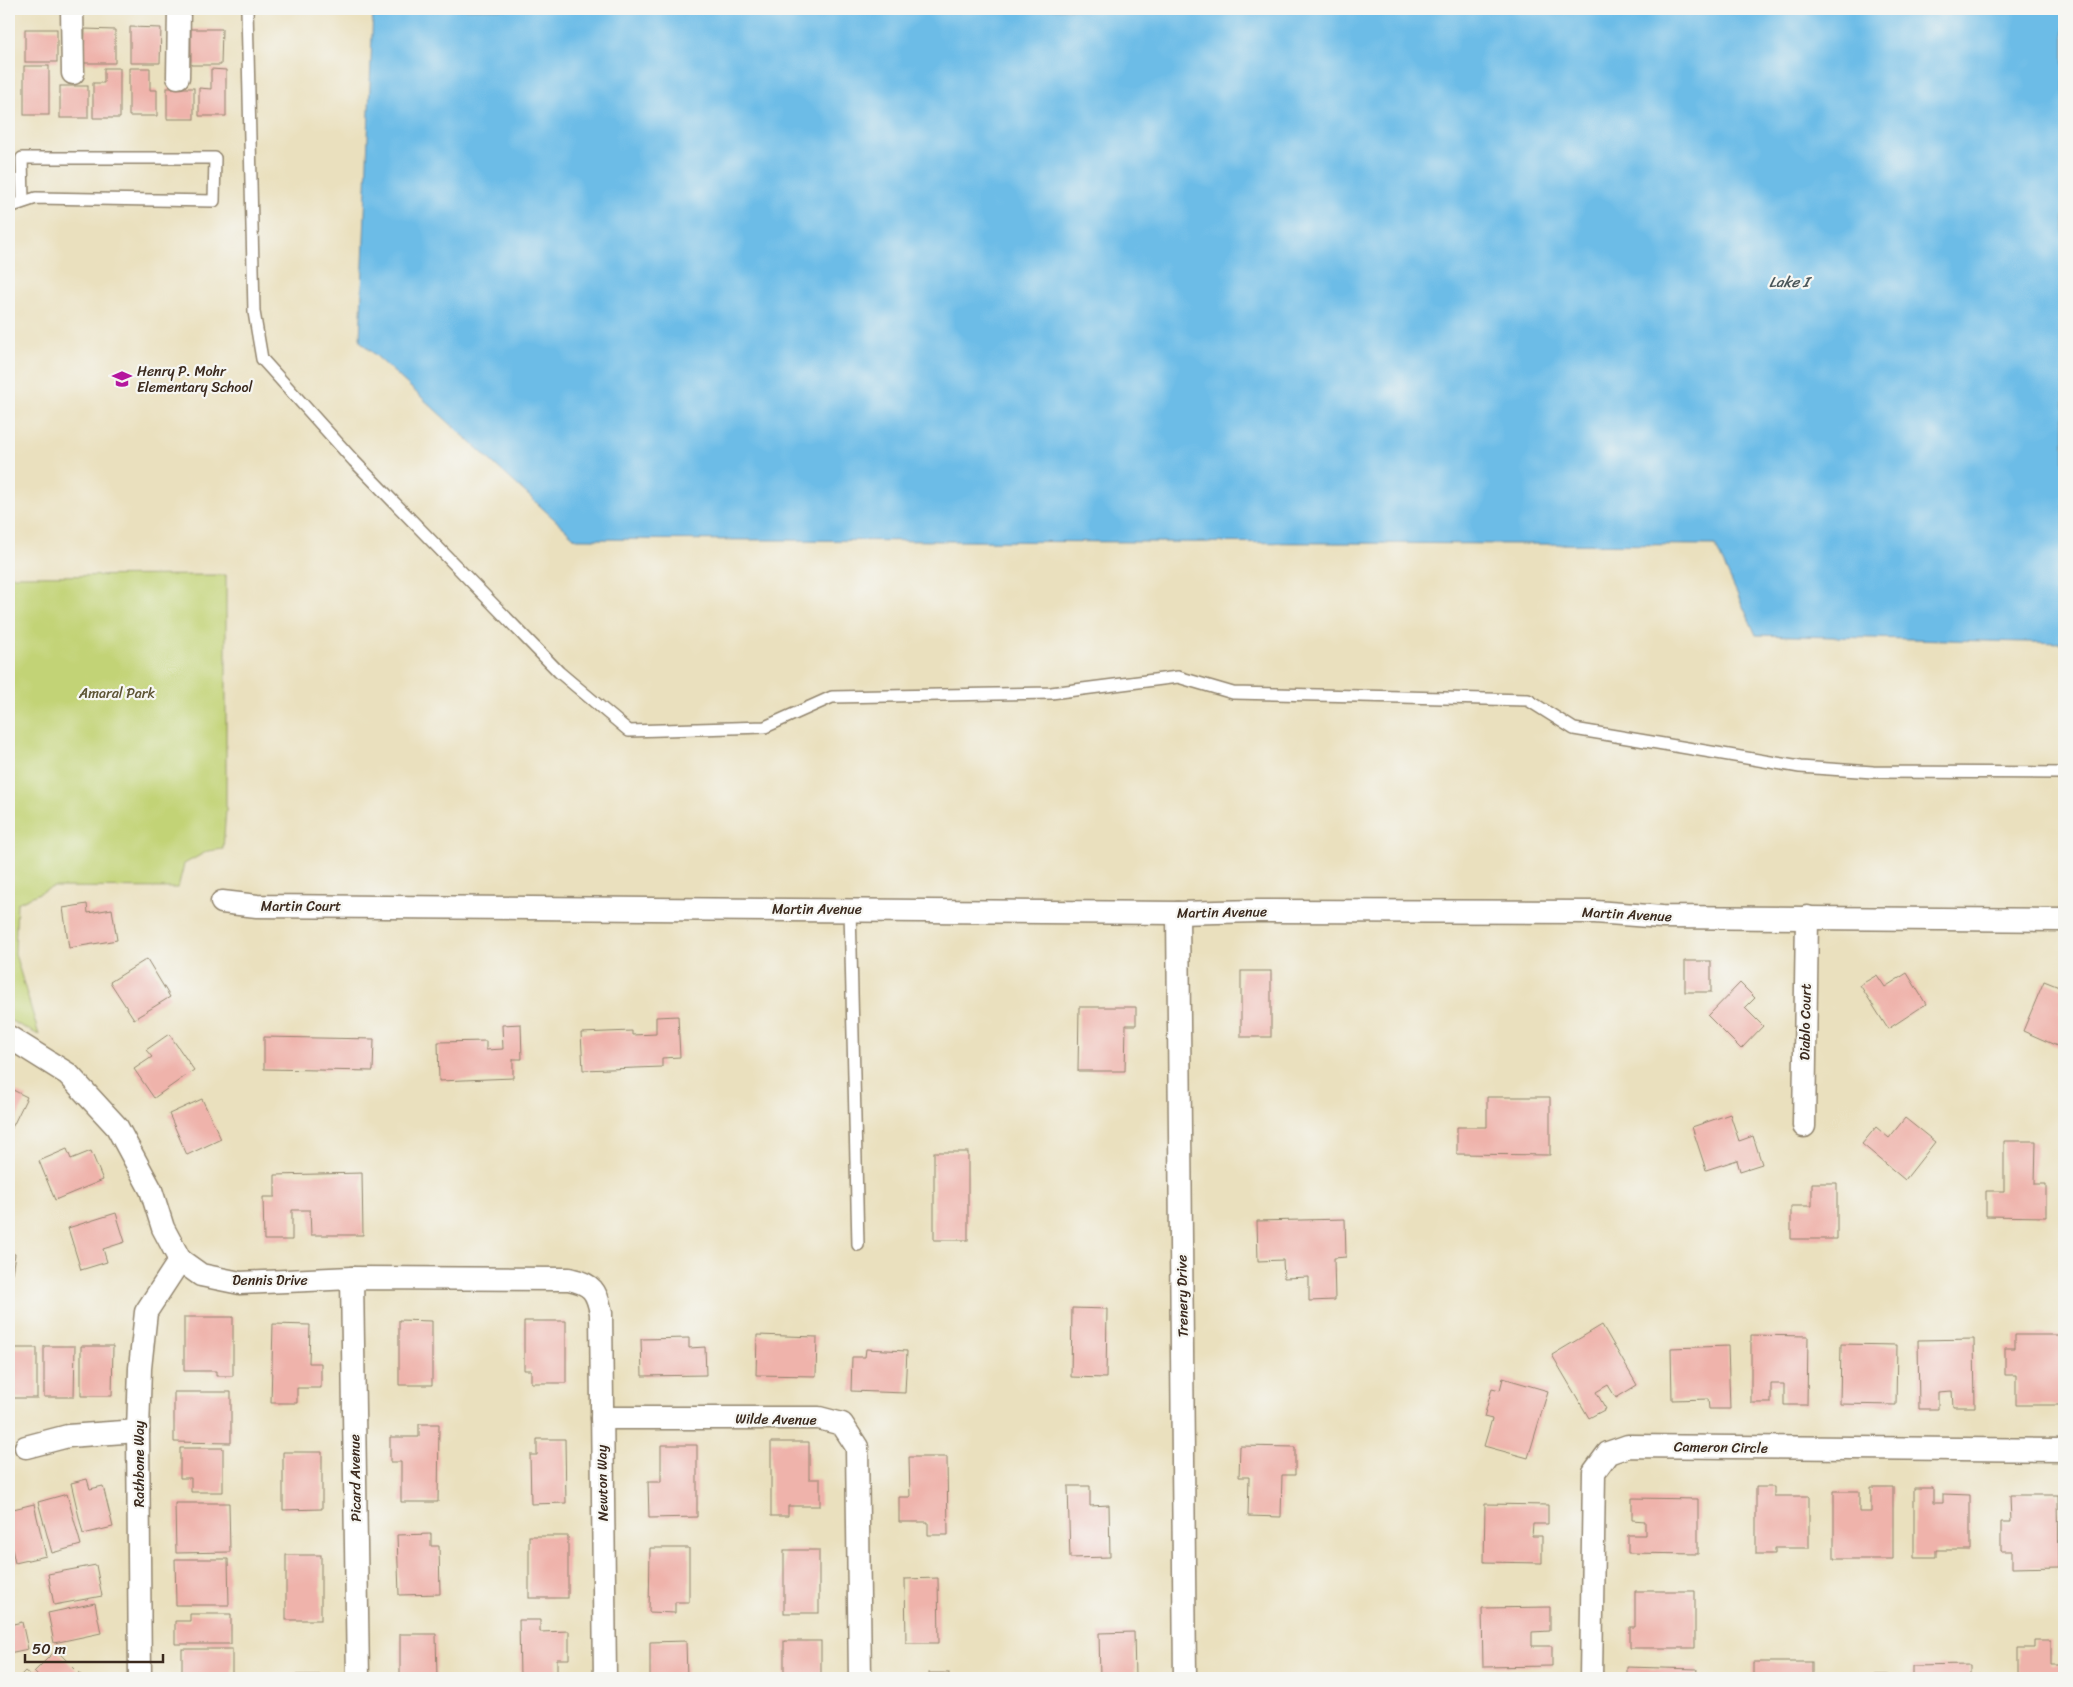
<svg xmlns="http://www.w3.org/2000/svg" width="2073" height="1687" font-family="Sriracha,sans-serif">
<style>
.green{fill:#c2d376;stroke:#7e7e4a}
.water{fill:#6cbce7;stroke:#547382}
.building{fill:#efb3ab}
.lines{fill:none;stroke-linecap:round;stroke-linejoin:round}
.service-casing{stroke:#92856e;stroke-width:14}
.minor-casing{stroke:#92856e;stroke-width:25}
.service{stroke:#fff;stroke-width:11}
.minor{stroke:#fff;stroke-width:22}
.labels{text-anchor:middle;stroke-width:4.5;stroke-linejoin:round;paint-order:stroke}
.poi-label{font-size:14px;fill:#3b2a1e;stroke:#f6f6f2;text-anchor:start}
.park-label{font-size:14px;fill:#5d5434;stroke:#f6f6f2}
.street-label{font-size:14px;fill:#3b2a1e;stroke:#f6f6f2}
.water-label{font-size:15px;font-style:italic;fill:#4a565a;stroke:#f6f6f2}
</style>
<rect width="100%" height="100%" fill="#f6f6f2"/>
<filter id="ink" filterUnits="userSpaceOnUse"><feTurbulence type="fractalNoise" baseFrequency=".02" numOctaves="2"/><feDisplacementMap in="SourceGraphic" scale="10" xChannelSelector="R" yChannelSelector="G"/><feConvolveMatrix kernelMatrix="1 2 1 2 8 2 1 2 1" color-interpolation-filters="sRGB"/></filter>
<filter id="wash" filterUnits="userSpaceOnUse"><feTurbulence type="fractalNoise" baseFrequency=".0096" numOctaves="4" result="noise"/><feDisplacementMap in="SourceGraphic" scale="20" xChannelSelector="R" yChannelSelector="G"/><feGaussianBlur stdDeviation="1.12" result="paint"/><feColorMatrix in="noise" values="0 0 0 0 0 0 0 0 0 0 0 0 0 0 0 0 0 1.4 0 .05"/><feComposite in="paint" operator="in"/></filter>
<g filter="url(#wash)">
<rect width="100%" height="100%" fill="#eae0be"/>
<path class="green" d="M226,575V810L223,849L208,851L184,864L178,888L53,887L17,903L15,954L39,1035L9,1020V576Z"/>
<path class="water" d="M373,9H2064V643L1756,635L1715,545L576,539L360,341Z"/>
<g id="blocks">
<g class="building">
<path d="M130,27L161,28L160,63H130Z"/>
<rect x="25" y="29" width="32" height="33"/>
<path d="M85,29L115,30V63H84Z"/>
<path d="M191,29H222L221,65H191Z"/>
<rect x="24" y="66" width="25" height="49"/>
<path d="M104,68H120V118H93V83H104Z"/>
<path d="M129,68H150V90H157V116H129Z"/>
<path d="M211,69L226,70V116H199V88L211,89Z"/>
<rect x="60" y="86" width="28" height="32"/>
<rect x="167" y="88" width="27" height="31"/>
<path d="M87,904L88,913L112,909L117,940L69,948L63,908Z"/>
<path d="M147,959L170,997L134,1019L110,982Z"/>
<rect x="1685" y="961" width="26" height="31"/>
<rect x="1241" y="971" width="30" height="66"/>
<path d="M1907,973L1926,1004L1888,1029L1860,985L1877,975L1885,987Z"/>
<path d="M2044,981L2064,989V1000L2059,1013L2064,1015V1049L2023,1031Z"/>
<path d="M1740,983L1755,998L1745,1008L1763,1026L1741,1049L1708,1016Z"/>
<path d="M1079,1007H1136V1025H1126L1125,1071H1078Z"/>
<path d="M678,1016L680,1057L662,1058V1067L583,1070L581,1033L632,1031V1035L656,1034V1017Z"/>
<path d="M521,1024L522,1059H513V1078L439,1081L438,1042L486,1041V1050L503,1049L502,1025Z"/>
<path d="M169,1034L194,1070L154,1098L134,1069L152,1057L146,1050Z"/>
<path d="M264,1037L374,1039L373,1071L264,1069Z"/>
<path d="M9,1088L27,1097L10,1132L9,1131Z"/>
<path d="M1487,1097H1550V1155L1457,1154V1127H1487Z"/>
<path d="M202,1099L221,1139L187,1155L169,1114Z"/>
<path d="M1730,1114L1739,1141L1753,1136L1762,1164L1740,1171L1737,1160L1706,1170L1692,1127Z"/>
<path d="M1905,1118L1935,1142L1905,1180L1862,1144L1876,1127L1889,1138Z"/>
<path d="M2004,1141H2036L2035,1184H2046V1217L1986,1216V1191H2004Z"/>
<path d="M67,1149L71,1159L91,1151L103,1180L55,1200L39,1161Z"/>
<rect x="934" y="1152" width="34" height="88"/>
<path d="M362,1173L363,1235H311L310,1210H292V1240H264L263,1197H275V1175Z"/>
<path d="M1812,1183H1837V1239H1791V1206H1812Z"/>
<path d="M116,1213L125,1242L103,1249L107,1262L81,1270L68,1228Z"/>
<path d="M1345,1219L1346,1257L1334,1258L1335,1300L1309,1301V1277L1284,1278L1283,1260L1258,1261L1257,1221Z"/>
<path d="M9,1253L15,1254L10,1287H9Z"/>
<path d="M1072,1308L1107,1309L1106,1378L1071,1377Z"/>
<path d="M184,1317H233V1376H216V1371H184Z"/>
<path d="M399,1320L432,1321V1385H399Z"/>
<path d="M524,1321H566V1383H531V1370H524Z"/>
<path d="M273,1324L310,1325L309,1363H321V1388H297V1403H271Z"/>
<path d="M1602,1325L1637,1385L1616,1398L1608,1385L1596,1392L1606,1409L1589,1418L1552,1355Z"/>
<path d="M757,1335L817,1337L816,1376L756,1375Z"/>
<path d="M1751,1335L1808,1336L1807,1405H1784V1384H1771V1403H1751Z"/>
<path d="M2015,1335H2062V1405H2016V1375H2005V1348H2015Z"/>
<path d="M689,1338V1348L705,1347L706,1375L642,1376L641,1339Z"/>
<path d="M1974,1339L1975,1407H1953L1952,1391L1938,1392V1409H1919L1918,1340Z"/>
<path d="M1841,1344L1897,1345L1896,1405L1840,1404Z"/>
<path d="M44,1346H75L74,1397H44Z"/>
<path d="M81,1346H113L112,1396H81Z"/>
<path d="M1728,1346L1730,1409H1709L1708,1399L1672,1400L1671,1348Z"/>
<rect x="9" y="1348" width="28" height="50"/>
<path d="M866,1349L907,1351L905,1393L851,1391L852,1357H865Z"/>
<path d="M1503,1378L1548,1391L1528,1458L1484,1446L1492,1419L1484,1417L1492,1388L1500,1390Z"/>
<path d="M174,1392H231V1443L174,1442Z"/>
<path d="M419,1424H439L438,1502H401V1462H390V1437H419Z"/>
<path d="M537,1439H565L566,1503L531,1504L530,1455H537Z"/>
<path d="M771,1442H809V1479H820V1506H788V1516H771Z"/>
<path d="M661,1445H697V1517L649,1518L648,1482H661Z"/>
<path d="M1240,1446L1295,1447V1475H1282L1281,1517L1248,1516L1249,1477H1239Z"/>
<path d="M180,1448H223V1492H191V1478H180Z"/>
<path d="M283,1452H322V1509L283,1510Z"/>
<path d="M909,1457H947L948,1535H928V1522H899V1497H910Z"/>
<path d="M87,1479L90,1489L103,1486L113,1527L83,1534L71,1483Z"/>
<path d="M1068,1486H1090V1506L1109,1505L1110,1557L1070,1558Z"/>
<path d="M1756,1487H1774V1496H1809V1548H1775V1554H1756Z"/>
<path d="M1871,1487H1893V1559H1834V1491H1859V1512H1871Z"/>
<path d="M1914,1488H1933V1503H1943V1494L1970,1495V1550H1936V1557H1914Z"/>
<path d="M67,1494L81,1545L52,1553L38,1502Z"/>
<path d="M2010,1495H2058L2059,1567L2012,1568V1551H2001V1522H2011Z"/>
<path d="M1632,1498L1698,1499V1554L1628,1553V1535H1645V1521L1632,1520Z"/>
<path d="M175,1503H229L230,1552L176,1553Z"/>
<path d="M34,1504L46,1556L15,1563L9,1535V1510Z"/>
<path d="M1485,1504L1548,1505V1524H1533L1532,1536H1542V1563L1484,1562Z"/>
<path d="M431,1534V1546H439L440,1594L399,1595L397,1535Z"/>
<rect x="529" y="1536" width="39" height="62"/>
<path d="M650,1548H689V1602H675V1613L649,1612Z"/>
<rect x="784" y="1550" width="35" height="63"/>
<rect x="286" y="1555" width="35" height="65"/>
<path d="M175,1559H228L229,1605H176Z"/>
<path d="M96,1565L102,1596L54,1605L48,1574Z"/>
<path d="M938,1578L939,1643H906L905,1579Z"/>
<path d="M1635,1591H1695V1648H1630V1627H1635Z"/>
<path d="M95,1603L101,1633L54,1643L48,1613Z"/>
<path d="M1550,1607V1631L1532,1632V1646H1552V1666L1483,1667L1482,1608Z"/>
<path d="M190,1614H231V1644H175V1621H190Z"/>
<path d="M519,1620H540V1632L569,1631V1659H557V1678H520Z"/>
<path d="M22,1622L28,1649L9,1653V1625Z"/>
<path d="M1134,1632L1135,1678H1100L1099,1633Z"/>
<path d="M400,1634H436L437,1678H400Z"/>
<path d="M2034,1640H2051V1665H2064V1678H2018V1648H2034Z"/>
<path d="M686,1641L687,1678H650V1642Z"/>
<rect x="784" y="1641" width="37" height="37"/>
<rect x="182" y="1649" width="50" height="29"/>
<path d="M56,1650L84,1678H40L34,1672Z"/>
<rect x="1753" y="1662" width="59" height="16"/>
<path d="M1970,1665V1678H1912V1666Z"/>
<path d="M1627,1667L1697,1669L1696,1678H1627Z"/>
<path d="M25,1671L33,1678H18Z"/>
<rect x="929" y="1673" width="20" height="5"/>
<rect x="284" y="1675" width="41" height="3"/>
<rect x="1833" y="1675" width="55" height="3"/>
</g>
</g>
</g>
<g filter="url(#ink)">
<use href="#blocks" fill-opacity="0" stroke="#92856e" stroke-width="1"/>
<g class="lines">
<defs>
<g id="service">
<path d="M247,9L254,312L262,359L354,461L559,672L629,731L765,727L832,697L1051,693L1178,677L1233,693L1528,700L1574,729L1800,767L1873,772L2064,773"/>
<path d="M9,207L36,198L214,201L215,158H22L23,202"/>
<path d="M850,909L858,1245"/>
</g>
<g id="minor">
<path d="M72,9L73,73"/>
<path d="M178,77L179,9"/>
<path d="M222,902L257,906L1178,913L1257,911L1595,912L1662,917L2064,920"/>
<path d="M1178,913L1185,1678"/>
<path d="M9,1037L68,1074L117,1127L151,1190L163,1228L180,1260L201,1275L240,1283L352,1278L569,1279C592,1284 597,1291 601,1313L605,1678"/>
<path d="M1804,1126L1807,917"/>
<path d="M352,1278L358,1678"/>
<path d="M602,1418H819L842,1424L857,1447L860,1678"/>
<path d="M26,1447L68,1436L138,1431"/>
<path d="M140,1678L138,1431L140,1368L146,1312L180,1260"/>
<path d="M1591,1678L1594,1472L1608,1453L1628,1446L2064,1450"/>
</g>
</defs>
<use href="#service" class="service-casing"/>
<use href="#minor" class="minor-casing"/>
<use href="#service" class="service"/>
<use href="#minor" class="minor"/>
</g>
</g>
<defs>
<symbol id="school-bare" viewBox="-9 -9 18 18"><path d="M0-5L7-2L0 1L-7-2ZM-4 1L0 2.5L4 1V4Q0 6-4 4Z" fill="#b5179e" stroke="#f6f6f2" stroke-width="2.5" paint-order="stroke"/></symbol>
</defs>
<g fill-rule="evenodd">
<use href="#school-bare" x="108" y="365" width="28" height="28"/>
</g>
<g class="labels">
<g class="poi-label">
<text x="137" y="376">Henry P. Mohr<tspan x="137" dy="16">Elementary School</tspan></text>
</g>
<g class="park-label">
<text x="117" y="698">Amaral Park</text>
</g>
<g class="street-label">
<text x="301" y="911">Martin Court</text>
<text x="817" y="914">Martin Avenue</text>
<text transform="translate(1222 912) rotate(-1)" y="5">Martin Avenue</text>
<text transform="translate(1627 914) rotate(3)" y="5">Martin Avenue</text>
<text transform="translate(1805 1022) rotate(-89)" y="5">Diablo Court</text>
<text x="270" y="1285">Dennis Drive</text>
<text transform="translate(1182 1296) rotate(-91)" y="5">Trenery Drive</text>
<text transform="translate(776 1419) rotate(1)" y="5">Wilde Avenue</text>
<text transform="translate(1721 1447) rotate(1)" y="5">Cameron Circle</text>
<text transform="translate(139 1464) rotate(-90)" y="5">Rathbone Way</text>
<text transform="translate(355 1478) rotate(-91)" y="5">Picard Avenue</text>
<text transform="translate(602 1483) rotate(-91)" y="5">Newton Way</text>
</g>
<g class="water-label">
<text x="1789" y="287">Lake I</text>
</g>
</g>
<rect width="2073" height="1687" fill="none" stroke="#f6f6f2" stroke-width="30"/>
<path d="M25 1654v8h138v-8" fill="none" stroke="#3b2a1e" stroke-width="2.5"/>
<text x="32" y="1654" font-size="15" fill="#3b2a1e" stroke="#f6f6f2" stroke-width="4" paint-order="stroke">50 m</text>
</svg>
